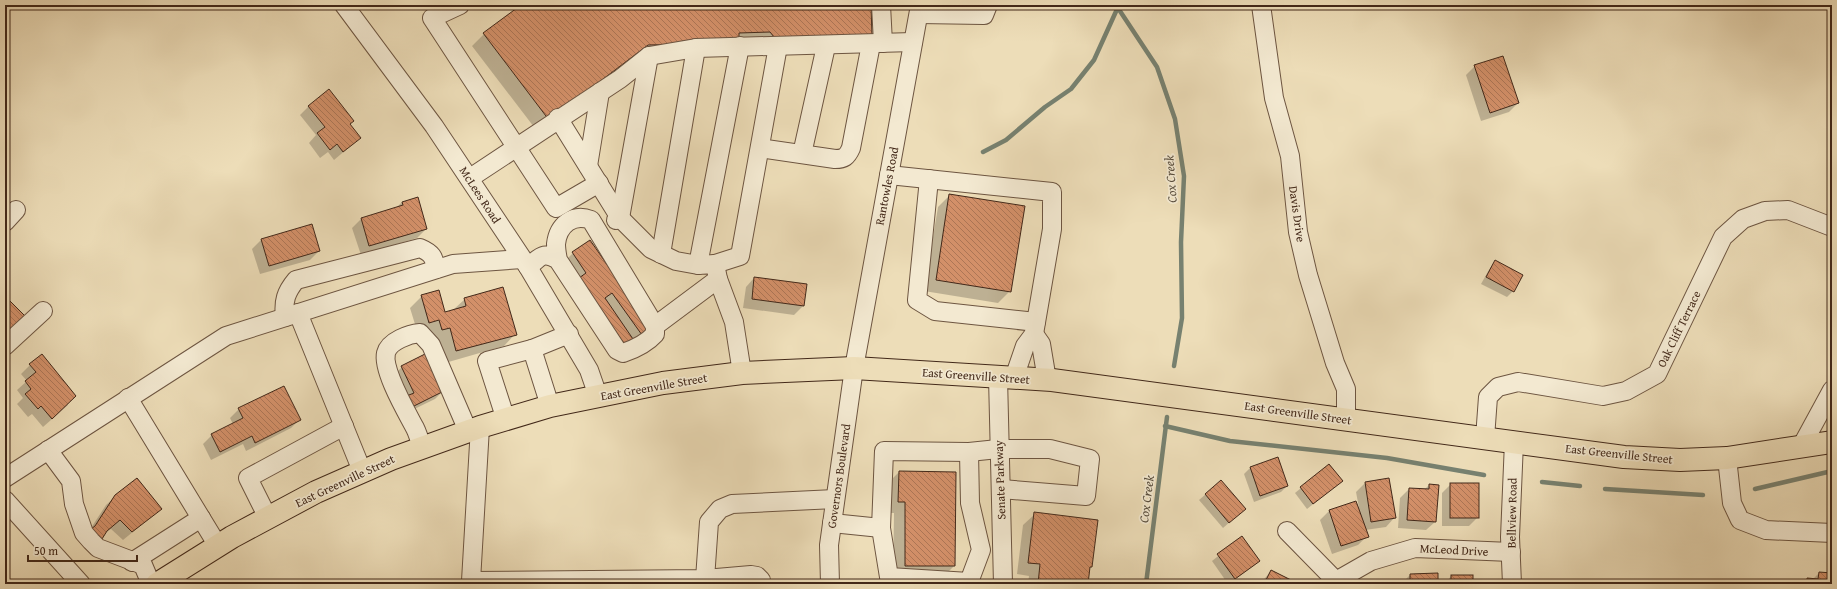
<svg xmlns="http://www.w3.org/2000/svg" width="1837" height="589" font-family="'Gentium Book Plus',serif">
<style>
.shadow{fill:#0003}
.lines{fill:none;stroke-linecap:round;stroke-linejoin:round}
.stream{stroke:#778170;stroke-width:4.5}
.building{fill:url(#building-back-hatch);stroke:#422819}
.minor-casing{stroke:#6d5541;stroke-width:20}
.major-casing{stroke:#422819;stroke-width:24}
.minor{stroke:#f3e9d1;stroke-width:18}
.major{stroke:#edddb8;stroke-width:22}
.labels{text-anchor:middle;stroke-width:3.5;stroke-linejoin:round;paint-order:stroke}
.street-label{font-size:12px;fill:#422819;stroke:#f3e9d1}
.water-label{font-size:13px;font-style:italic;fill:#584d3d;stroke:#f3e9d1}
</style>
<defs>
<pattern id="building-back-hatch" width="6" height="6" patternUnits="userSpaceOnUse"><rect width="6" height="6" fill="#d39069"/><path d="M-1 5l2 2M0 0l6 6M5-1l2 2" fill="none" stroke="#ad7656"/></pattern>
</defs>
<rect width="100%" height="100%" fill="#edddb8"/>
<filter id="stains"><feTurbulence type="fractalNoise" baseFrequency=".005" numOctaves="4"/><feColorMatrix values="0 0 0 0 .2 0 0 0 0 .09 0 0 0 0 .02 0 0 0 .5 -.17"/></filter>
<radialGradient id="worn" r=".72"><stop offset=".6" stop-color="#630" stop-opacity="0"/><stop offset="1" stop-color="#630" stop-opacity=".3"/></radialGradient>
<g class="shadow">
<path d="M522,5H870L871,34L635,57L537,131L472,46L484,34Z"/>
<path d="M1475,66L1518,103L1509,112L1481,121L1466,75Z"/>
<path d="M309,106L353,121L349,125L360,138L334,160L328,152L320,158L309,143L316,135L300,115Z"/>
<path d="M950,195L1010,291L998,303L924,291L938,207Z"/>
<path d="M417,198L426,229L417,238L361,255L352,228L361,219L396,208L402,202Z"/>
<path d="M261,240L319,251L310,260L260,274L252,249Z"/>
<path d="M589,241L650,328L623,348L564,262L573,253Z"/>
<path d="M1495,262L1513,291L1507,297L1481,284L1490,268Z"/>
<path d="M754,278L803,306L794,315L743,308L746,287Z"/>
<path d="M422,296L444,313L453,310L465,299L515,334L504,346L445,363L438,339L430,341L418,334L410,308Z"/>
<path d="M30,365L68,405L43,427L32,414L28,417L17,404L23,398L17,390L27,381L21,374Z"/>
<path d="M402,367L444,390L435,399L400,416L393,376Z"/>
<path d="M239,409L300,419L291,428L246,451L243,444L211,460L203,444L212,435L233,424L230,418Z"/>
<path d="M1277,459L1287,486L1281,492L1254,502L1244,474L1250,468Z"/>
<path d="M899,472L954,566L942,578L893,577L894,513H887V484Z"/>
<path d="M1388,479L1394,518L1386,527L1365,530L1367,536L1358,545L1332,554L1320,520L1329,511L1356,502L1359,508L1356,492L1365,483Z"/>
<path d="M1221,481L1238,515L1223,528L1199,500Z"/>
<path d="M1342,481L1307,509L1295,493L1301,488Z"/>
<path d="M1451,484L1478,517L1469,526H1442V493Z"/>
<path d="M1429,485L1435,522L1426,530L1398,528L1400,498L1409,489L1424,490Z"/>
<path d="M116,496L161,509L123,540L111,529L103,534L91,528L106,505Z"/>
<path d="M1035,514L1096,521L1088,584H1028L1029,576L1017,574L1023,525Z"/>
<path d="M1242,537L1259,561L1228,584L1212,561Z"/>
<path d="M1271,571L1296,584H1260Z"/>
<path d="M1819,573L1832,574V584H1803L1808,579H1813Z"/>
<path d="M1410,575L1437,584H1401Z"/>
<path d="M1451,576L1472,584H1445Z"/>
</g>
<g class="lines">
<g class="stream">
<path d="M1116,5L1157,67L1175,119L1184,176L1181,242L1182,318L1174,366"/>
<path d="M983,152L1006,140L1045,107L1071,89L1094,60L1118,7"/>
<path d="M1165,426L1230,441L1387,458L1484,475"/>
<path d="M1542,482L1580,486"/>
<path d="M1605,489L1703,495"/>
<path d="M1755,489L1832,471"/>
<path d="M1146,584L1167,417"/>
</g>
</g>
<g class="building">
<path d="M521,5H871L872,35L774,37L770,32L739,33V43L648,45L549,120L483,33Z"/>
<path d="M1503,56L1519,103L1490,113L1474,65Z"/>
<path d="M329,89L354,121L350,124L361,138L343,152L337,144L330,150L317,133L325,127L308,106Z"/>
<path d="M949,194L1025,206L1011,292L936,280Z"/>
<path d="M418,197L427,229L369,246L361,218L403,205L402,202Z"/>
<path d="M312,224L320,251L269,266L261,239Z"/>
<path d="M590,240L651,328L642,335L612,293L605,298L633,339L625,345L579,278L586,273L572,252Z"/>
<path d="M1495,260L1523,275L1514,292L1486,277Z"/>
<path d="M754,277L807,284L804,306L752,299Z"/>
<path d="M503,287L517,335L456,351L450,328L442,330L439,320L429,323L421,295L439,290L445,312L466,306L464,298Z"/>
<path d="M5,296L25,316L5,336Z"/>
<path d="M427,353L446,390L410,408L404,397L414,393L401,366Z"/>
<path d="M42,354L76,396L52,419L41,406L38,409L25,394L31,389L25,381L36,372L29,364Z"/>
<path d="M284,386L301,420L255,443L252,436L220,452L211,434L243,418L238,408Z"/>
<path d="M1278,457L1288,486L1260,496L1250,467Z"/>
<path d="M1329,464L1343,481L1313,504L1300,487Z"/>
<path d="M899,471L956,472L955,566H905V502H898Z"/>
<path d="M137,478L162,509L132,532L120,520L107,531L102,539L95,534L91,529L95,526L115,495Z"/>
<path d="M1389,478L1396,518L1371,522L1365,482Z"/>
<path d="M1221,480L1246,509L1229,523L1205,494Z"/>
<rect x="1450" y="483" width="29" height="35"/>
<path d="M1429,484L1439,485L1436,522L1407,520L1409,488L1429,489Z"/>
<path d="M1356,501L1369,537L1341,546L1329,510Z"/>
<path d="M1034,512L1098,520L1092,567H1090L1088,584H1038L1040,564L1028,563Z"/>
<path d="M1242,536L1260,561L1235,579L1217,554Z"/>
<path d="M1271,570L1299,584H1264Z"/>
<path d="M1819,572L1832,573V584H1807V578L1818,579Z"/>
<path d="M1438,573V584H1410V574Z"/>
<rect x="1451" y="575" width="22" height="9"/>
</g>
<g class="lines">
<defs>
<g id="minor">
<path d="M344,5L434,126L528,267L589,370L598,396"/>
<path d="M460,5L432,18L556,208L599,183"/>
<path d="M881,5L883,43"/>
<path d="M1261,5L1274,98L1290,156L1298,232L1308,275L1335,363L1346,389V419"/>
<path d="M919,14L984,15L988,5"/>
<path d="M558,118L620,218L651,249L676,261L698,265L715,264L718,279L734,322L742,373"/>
<path d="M760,148L835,159C844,159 847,157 851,148L871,44"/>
<path d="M802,154L826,46"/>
<path d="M588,166L600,92"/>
<path d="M889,175L1052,192V229L1034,334"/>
<path d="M470,178L620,79L649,56L696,48L913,42"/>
<path d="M929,179L917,300L935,311L1036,322"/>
<path d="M616,220L620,218L649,56"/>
<path d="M5,222L16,210"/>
<path d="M661,254L696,48"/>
<path d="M715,264L740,256L778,46"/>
<path d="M698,265L740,46"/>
<path d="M528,267C541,257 542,251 558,260L617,350L623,353C635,349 646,344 655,334V326L591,220C573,213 558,225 556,244C556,249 557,255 558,260"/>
<path d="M298,313L362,471"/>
<path d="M285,317C283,301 286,292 296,280L420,248C432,253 434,257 436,269"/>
<path d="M655,326L718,279"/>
<path d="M5,346L43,311"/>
<path d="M998,377L1003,584"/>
<path d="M1014,378L1025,346L1034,334L1041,344L1047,380"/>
<path d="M128,398L218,546"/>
<path d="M550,406L532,349L569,334"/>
<path d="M506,420L487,361L532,349"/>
<path d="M480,427L471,581L705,579L709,522L720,509L732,504L835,499"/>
<path d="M1485,438L1488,397L1498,387L1518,382L1603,396L1626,391L1657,374L1723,237L1743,219L1765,211L1788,210L1832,227"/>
<path d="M1801,447L1832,390"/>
<path d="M422,448C420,441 418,434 415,428C406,411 382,370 386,353C389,341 409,334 420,333L431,345L468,431"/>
<path d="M48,450L71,481L74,504L84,533L91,541L98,548L143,565L151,584"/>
<path d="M1727,458L1732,503L1740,520L1766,530L1832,533"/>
<path d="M5,478L226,336L453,264L522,259"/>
<path d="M5,500L81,584"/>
<path d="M268,518L248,478L344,426"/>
<path d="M832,523L881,528L884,451L969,452L998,449H1050L1090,459L1086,496L1001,489"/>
<path d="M881,528L889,577L969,582L981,550L970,503L969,452"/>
<path d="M1287,531L1336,581"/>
<path d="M132,562L201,518"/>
<path d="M705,584V579L751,575L757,576L761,580V584"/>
<path d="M830,584L829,545L854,368L920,5"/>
<path d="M1335,584L1336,581L1371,561L1415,548L1511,552"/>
<path d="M1512,584L1510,537L1514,442"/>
</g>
<path id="major" d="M157,584L232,537L316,492L391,459L480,427L550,406L663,383L742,373L854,368L1052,380L1624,457L1680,460L1727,458L1832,442"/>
</defs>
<use href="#minor" class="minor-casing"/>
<use href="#major" class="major-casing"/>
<use href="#minor" class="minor"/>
<use href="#major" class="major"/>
</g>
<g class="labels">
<g class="street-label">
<text transform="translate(887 186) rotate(-79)" y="4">Rantowles Road</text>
<text transform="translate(480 195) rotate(57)" y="4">McLees Road</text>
<text transform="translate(1297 214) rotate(82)" y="4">Davis Drive</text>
<text transform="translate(1679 329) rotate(-64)" y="4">Oak Cliff Terrace</text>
<text transform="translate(976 376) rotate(4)" y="4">East Greenville Street</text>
<text transform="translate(654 387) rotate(-10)" y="4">East Greenville Street</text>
<text transform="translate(1298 413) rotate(8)" y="4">East Greenville Street</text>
<text transform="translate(1619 454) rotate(6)" y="4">East Greenville Street</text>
<text transform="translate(839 476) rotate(-82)" y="4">Governors Boulevard</text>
<text transform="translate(1000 480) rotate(-92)" y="4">Senate Parkway</text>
<text transform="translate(345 481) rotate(-25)" y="4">East Greenville Street</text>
<text transform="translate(1512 513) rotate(-89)" y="4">Bellview Road</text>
<text transform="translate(1454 550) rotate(3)" y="4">McLeod Drive</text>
</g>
<g class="water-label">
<text transform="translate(1170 179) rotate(-94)" y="5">Cox Creek</text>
<text transform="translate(1146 499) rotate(-83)" y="5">Cox Creek</text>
</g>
</g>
<rect width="1837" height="589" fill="none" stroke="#edddb8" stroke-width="20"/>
<rect x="6" y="6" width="1825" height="577" fill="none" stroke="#422819" stroke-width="2"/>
<rect x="10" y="10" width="1817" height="569" fill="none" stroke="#422819"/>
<path d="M28 555v6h109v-6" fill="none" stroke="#422819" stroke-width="2"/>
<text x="34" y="555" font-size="12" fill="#422819" stroke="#f3e9d1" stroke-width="3" paint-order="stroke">50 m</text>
<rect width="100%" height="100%" filter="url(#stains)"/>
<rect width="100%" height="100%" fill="url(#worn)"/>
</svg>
